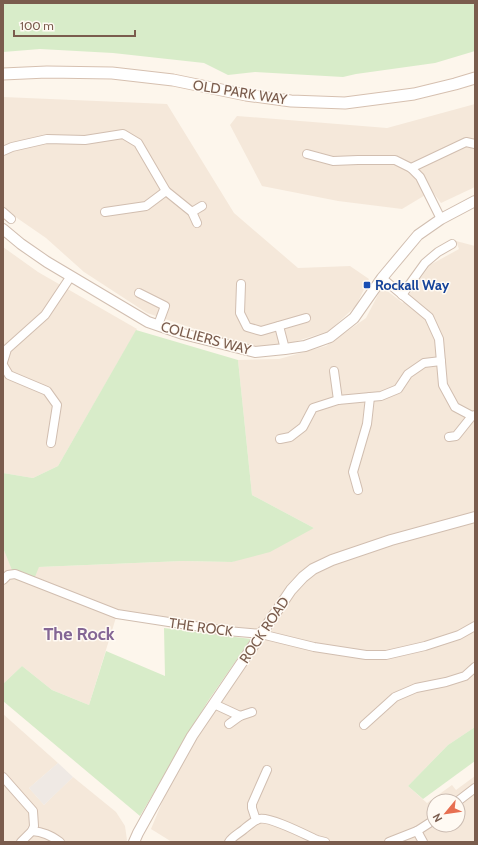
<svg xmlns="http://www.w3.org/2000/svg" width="478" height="845" font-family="Cabin,sans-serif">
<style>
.residential{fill:#f5e8da;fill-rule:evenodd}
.industrial{fill:#efe9e4}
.green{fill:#d8ecc9}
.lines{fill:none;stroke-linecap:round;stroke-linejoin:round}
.minor-casing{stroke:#d1beb0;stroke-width:10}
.tertiary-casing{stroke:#d1beb0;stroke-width:12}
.secondary-casing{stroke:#d6c0b0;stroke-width:13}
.minor{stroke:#fff;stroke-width:8}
.tertiary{stroke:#fff;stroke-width:10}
.secondary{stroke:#fff;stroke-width:11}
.transit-dot{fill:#1a4fb4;stroke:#fffaf3;stroke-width:1.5}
.labels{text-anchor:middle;stroke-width:3;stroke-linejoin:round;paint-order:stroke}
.street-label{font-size:14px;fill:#7a5c4d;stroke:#fffaf3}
.transit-label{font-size:14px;font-weight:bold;fill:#164399;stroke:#fffaf3;text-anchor:start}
.district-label{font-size:18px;font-weight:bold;fill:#846695;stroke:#fffaf3}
</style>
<rect width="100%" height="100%" fill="#fdf6ec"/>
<g class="residential">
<path d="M3,97L167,104L234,213L298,268L350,266L369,279L356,306L329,331L269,350L237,343L147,313L84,272L46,238L4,209L3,208Z"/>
<path d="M475,104V187L441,203L432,191L402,209L338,201L262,186L230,125L237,116L387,128Z"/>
<path d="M456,241L475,246V727L448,745L408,786L427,803L452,785L456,790L475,776V842H172L151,829L170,783L196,736L270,630L235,627L169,619L118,611L89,705L52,690L22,666L3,684V548L16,579L39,567L183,561L232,562L314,528L252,495L238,360L279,359L326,346L366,318L382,287L403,303L430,265L459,249ZM434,801H458V825H434Z"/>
<path d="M3,247L38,272L137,329L58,466L33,478L3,473Z"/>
<path d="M3,714L58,763L29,788L44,805L73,777L116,812L125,826L127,840L126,842H3Z"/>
</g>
<path class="industrial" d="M58,763L73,777L44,805L29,788Z"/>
<g class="green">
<path d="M3,3H475V51L435,63L356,74L343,77L255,72L228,75L204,63L113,53L40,49L3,52Z"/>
<path d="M136,330L238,360L252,495L314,528L270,552L232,562L183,561L39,567L32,584L16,580L3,548V473L33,478L58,466Z"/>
<path d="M164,628L251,639L208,701L140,816L3,701V684L22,666L52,690L89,705L106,651L165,676Z"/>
<path d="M475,727V761L423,799L408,786L448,745Z"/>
</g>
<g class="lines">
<defs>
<g id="minor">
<path d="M3,151L12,147L47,139L85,140L123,134L138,143L166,191L192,212L197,223"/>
<path d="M307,154L333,161L358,160H395L411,168L420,177L441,219"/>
<path d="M411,168L466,142L475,144"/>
<path d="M3,212L11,219"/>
<path d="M105,212L146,206L166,191"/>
<path d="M192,212L202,206"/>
<path d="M382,278L429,317L439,339L443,385L455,407L472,416L475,415"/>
<path d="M241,284L240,313L247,327L261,331L306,318"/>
<path d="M139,293L165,306L158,325"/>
<path d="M402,295L425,263L438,252L452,244"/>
<path d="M279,326L285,349"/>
<path d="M3,362L7,349L45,315L71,276"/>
<path d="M3,365L9,375L47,391L57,405L51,443"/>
<path d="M334,371L338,400"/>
<path d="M449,437L456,436L472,416"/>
<path d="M280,439L290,437L303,427L313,408L338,400L381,396L398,389L408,374L424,363L441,361"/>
<path d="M358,490L353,472L367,424L370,397"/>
<path d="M3,580L8,575L15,574L117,614L227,631L261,634L314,647L366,655H386L425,646L459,635L475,626"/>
<path d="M214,704L240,716"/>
<path d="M229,724L240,716L252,712"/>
<path d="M364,725L395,697L416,688L446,682L465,676L475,667"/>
<path d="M3,777L33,811L34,826L32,831L21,842"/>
<path d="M458,801L475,788"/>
<path d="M256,820L252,808V804L267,770"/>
<path d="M32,831C43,832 50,835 60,842"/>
<path d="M417,831L423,842"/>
<path d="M229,842C232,837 238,834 243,830C248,826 253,821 259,819C269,816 306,835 317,840L325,842"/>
<path d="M389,842L417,831L434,820"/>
</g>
<g id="tertiary">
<path d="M3,229L21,244L47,262L148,322L183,334L255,352L285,349L305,346L330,337L354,318L382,278L418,235L441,219L475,201"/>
<path d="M134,842L138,833L192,736L291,590L303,577L313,569L332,560L391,540L475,517"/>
</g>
<path id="secondary" d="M3,74L47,72L112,73L173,80L246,95L291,101L345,103L414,94L455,84L475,78"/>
</defs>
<use href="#minor" class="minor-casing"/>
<use href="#tertiary" class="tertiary-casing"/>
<use href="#secondary" class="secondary-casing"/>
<use href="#minor" class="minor"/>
<use href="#tertiary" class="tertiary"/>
<use href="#secondary" class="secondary"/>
</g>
<rect class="transit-dot" x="363" y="281" width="8" height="8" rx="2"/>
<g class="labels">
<g class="street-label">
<text transform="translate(240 92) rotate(9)" y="5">OLD PARK WAY</text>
<text transform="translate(206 338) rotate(15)" y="5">COLLIERS WAY</text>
<text transform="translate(201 627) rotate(8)" y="5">THE ROCK</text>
<text transform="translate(264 630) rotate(-56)" y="5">ROCK ROAD</text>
</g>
<g class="transit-label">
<text x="375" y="290">Rockall Way</text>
</g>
<g class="district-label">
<text x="79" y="640">The Rock</text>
</g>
</g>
<rect width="478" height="845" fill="none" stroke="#7a5c4d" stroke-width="8"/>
<g transform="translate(446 813) rotate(241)"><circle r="19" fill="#fffaf3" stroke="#cabbb1"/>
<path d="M0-3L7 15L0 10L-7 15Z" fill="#e76f51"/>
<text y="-6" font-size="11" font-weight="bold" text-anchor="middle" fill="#7a5c4d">N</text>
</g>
<path d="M14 30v6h121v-6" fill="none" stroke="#7a5c4d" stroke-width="2"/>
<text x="20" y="30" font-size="12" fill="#7a5c4d" stroke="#fffaf3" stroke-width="3" paint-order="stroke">100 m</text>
</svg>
